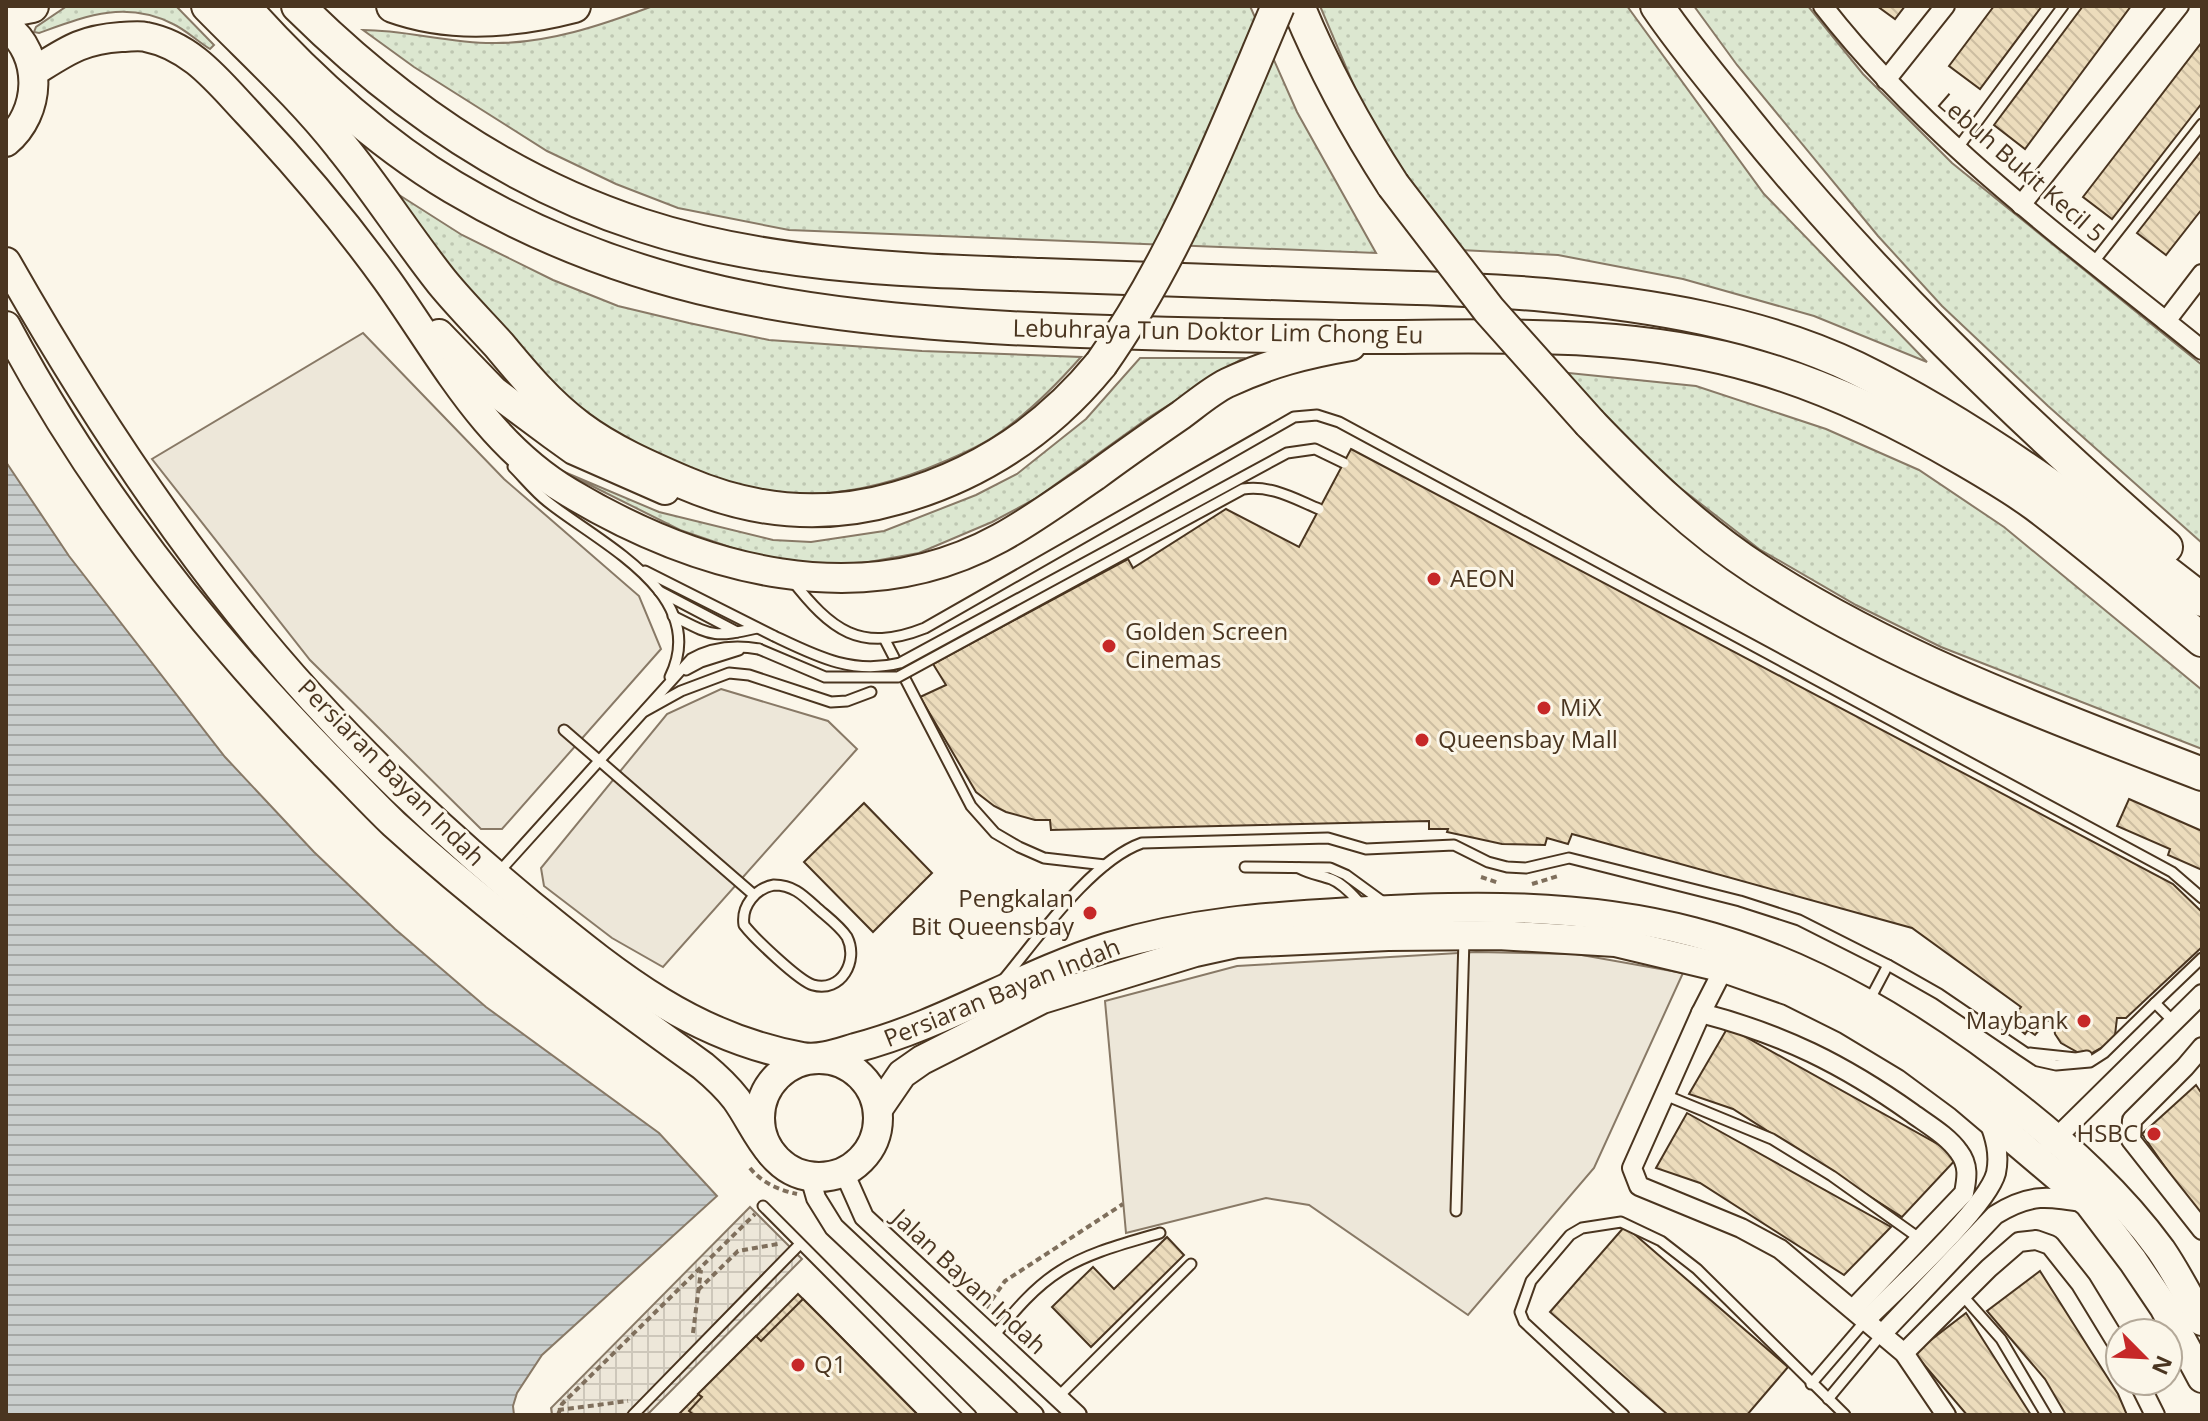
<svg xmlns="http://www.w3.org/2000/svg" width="2208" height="1421" font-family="'Open Sans',sans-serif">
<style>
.grass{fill:url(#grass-dots);stroke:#887966;stroke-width:2}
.parking{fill:#ede7d9;stroke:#887966;stroke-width:2}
.plaza{fill:url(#plaza-grid);stroke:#887966;stroke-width:2}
.water{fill:url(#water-rules);stroke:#887966;stroke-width:2}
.building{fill:url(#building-back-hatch);stroke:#4a3520;stroke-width:2}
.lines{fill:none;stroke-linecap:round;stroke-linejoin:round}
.lane-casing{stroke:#4a3520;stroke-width:13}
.street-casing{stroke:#4a3520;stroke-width:22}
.primary-casing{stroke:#4a3520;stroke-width:32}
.highway-casing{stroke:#4a3520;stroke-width:36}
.path{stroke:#7f6f5c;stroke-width:4;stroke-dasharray:6 4;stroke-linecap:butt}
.lane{stroke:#fbf6e9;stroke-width:9}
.street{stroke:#fbf6e9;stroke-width:18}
.primary{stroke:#fbf6e9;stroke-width:28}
.highway{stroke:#fbf6e9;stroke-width:32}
.lane-bridge-casing{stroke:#4a3520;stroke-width:13;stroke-linecap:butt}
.highway-bridge-casing{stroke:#4a3520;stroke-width:36;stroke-linecap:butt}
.lane-bridge{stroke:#fbf6e9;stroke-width:9}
.highway-bridge{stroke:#fbf6e9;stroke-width:32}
.poi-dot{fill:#c62828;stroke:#fbf6e9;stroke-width:3}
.labels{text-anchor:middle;stroke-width:6;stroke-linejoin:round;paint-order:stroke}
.street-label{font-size:24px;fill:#4a3520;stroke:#fbf6e9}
.poi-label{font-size:24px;fill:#4a3520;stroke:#fbf6e9;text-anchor:start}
</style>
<defs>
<pattern id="grass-dots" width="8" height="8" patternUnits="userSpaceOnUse" patternTransform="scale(2)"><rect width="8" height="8" fill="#dce7d0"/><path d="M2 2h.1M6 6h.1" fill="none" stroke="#bec7b2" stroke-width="1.8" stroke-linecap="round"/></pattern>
<pattern id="plaza-grid" width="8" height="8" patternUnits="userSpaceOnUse" patternTransform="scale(2)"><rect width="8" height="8" fill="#ede7d9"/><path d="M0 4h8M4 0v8" fill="none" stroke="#cdc7ba"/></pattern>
<pattern id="water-rules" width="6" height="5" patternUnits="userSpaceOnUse" patternTransform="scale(2)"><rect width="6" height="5" fill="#c9cecd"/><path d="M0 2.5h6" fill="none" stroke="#a5a8a6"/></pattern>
<pattern id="building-back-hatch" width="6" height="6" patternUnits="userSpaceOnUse" patternTransform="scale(2)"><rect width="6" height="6" fill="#ecdcbc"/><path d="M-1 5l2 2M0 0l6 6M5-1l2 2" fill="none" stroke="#ccbda1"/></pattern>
</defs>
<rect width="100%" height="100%" fill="#fbf6e9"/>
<g class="grass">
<path d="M67,6H176L214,45L210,49C197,41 186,30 173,24C125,0 86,16 39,33L34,32L36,27Z"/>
<path d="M653,6H1250L1297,112L1376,253L789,230L678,208L616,184L547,151L414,67L363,30C406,30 448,43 492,43C547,44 602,25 653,6Z"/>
<path d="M1320,6H1627L1764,194L1927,362L1814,316L1683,279L1558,255L1460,250L1377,140Z"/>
<path d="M1694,6H1808L1863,74L1952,163L2202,365V543L2048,406L1942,306L1878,236L1737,65Z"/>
<path d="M396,193L462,235L553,280L618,306L689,323L769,340L922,351L1081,357C1057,384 1032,410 1002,431C980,447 951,459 926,469C834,505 759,502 668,461C626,441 586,418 551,386C491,331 445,258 396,193Z"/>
<path d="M1140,358H1243L1148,418L1035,499L992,522L919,553L869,562L808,566L750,554L680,530L562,471L659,512L773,540L811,542L884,531L976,495L1017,474L1086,419Z"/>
<path d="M1549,371L1696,386L1826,429L1919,470L2004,527L2202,690V749L1941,647L1856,605L1759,549L1634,452Z"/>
</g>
<g class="parking">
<path d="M363,333L504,479L639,596L661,649L502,829H481L310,660L152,459Z"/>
<path d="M721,689L828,721L857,749L663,967L612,938L544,886L541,868L667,714Z"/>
<path d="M1476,952L1576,954L1683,973L1594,1168L1468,1315L1309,1205L1266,1198L1126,1233L1105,1001L1237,966Z"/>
</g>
<path class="plaza" d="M750,1207L802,1259L647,1415H552L551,1408Z"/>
<path class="water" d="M6,462L69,556L225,757L314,852L395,929L486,1007L659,1133L717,1196L542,1355L517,1393L513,1406L514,1415H6Z"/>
<g class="building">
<path d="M1877,6H1905L1895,19Z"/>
<path d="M1994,6H2042L1980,89L1949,66Z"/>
<path d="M2083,6H2131L2025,149L1994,125Z"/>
<path d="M2202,42V103L2112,219L2083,197Z"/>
<path d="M2202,150V209L2166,255L2137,233Z"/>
<path d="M1351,449L2173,884L2202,912V947L2126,1018H2117L2115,1035L2108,1044L2090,1054L2079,1053L2061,1043L2055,1034L2053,1021H2047L2035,1035L2028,1030L2025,1034L2018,1028L2020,1025L2012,1019L2021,1007L1912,928L1572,834L1568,844L1547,838L1545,845L1502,844L1447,832L1448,829H1429V821L1051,830L1050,820H1035L1006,812L994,806L976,792L920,697L946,685L933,664L1128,559L1133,568L1226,509L1299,547Z"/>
<path d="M2129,799L2202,831V870L2168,855L2170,849L2117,826Z"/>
<path d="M864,803L932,873L873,932L804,862Z"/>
<path d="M1728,1027L1959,1156L1902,1217L1733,1109L1689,1094Z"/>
<path d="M2196,1085L2202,1094V1220L2142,1134Z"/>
<path d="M1687,1113L1891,1227L1844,1275L1700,1183L1656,1168Z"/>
<path d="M1625,1226L1788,1367L1747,1415H1668L1550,1312Z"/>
<path d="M1167,1237L1184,1255L1091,1347L1052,1307L1093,1267L1114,1289Z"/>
<path d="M2040,1271L2118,1394L2127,1415H2066L2045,1379L1987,1311Z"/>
<path d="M798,1294L826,1322L918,1415H678Z"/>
<path d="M803,1299L826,1322L918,1415H694L689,1411L702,1397L698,1394L756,1336L761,1341Z"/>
<path d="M1966,1313L2031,1415H1967L1914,1353Z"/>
</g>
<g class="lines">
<defs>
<g id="lane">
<path d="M1957,149L2063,6"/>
<path d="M2093,263L2202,124"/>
<path d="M513,467C524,478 535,492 548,502C599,543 711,594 670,677"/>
<path d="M645,571L774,636"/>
<path d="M791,579C831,630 860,654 925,628L1294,417L1317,415L1339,422L2172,872L2202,898"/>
<path d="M659,591L737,632"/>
<path d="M673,616C713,636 712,638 757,628"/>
<path d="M885,640L971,806L995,833L1019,847L1044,858L1105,865"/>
<path d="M686,670L701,662L739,650"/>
<path d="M645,711L681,691L729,673L749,675L831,702L847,701L871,692"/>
<path d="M564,730L754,895"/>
<path d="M1245,867L1330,868L1346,875L1383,902"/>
<path d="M1299,868C1310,874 1320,875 1331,879C1344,884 1354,897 1363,906"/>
<path d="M498,873L691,659C712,647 736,645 759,649"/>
<path d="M774,885C793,885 803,895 816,907C826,916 840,926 847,937C859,961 841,993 813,985C799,981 754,938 744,925C741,906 756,888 774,885Z"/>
<path d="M1003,980C1038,938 1091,861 1142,843L1328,838L1366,849L1454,845L1488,862L1507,867L1526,868L1569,858L1740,901L1799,920L1888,965L1939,994L2023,1051L2038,1061L2056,1065L2090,1062L2104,1053L2155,1003L2174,1022"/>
<path d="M1869,1001L1888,965"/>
<path d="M2155,1003L2202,958"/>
<path d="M2030,1053L2076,1058L2087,1056"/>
<path d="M1665,1095L1772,1139L1832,1176L1919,1238"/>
<path d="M763,1206L971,1415"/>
<path d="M1456,1211L1464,939"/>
<path d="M1962,1295L2001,1339L2046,1415"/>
<path d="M993,1337C1013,1313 1033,1288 1060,1271C1089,1252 1127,1243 1160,1233"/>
<path d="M1811,1384L1866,1320"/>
<path d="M1058,1397L1191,1264"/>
<path d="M1828,1399L1882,1334"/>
<path d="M633,1415L800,1244"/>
<path d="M1624,1415L1524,1322L1520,1312L1531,1281L1570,1235L1582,1228L1621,1222L1661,1241L1697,1269L1845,1415"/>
</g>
<g id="street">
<path d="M1823,6C1929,142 2070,243 2202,350"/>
<path d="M1886,80L1945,6"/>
<path d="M2021,205L2179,6"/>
<path d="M2166,321L2202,274"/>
<path d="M1724,968L1701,1013L1632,1168L1639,1186L1741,1228L1780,1249L1904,1353L1946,1415"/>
<path d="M1701,1013C1782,1034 1843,1064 1912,1113C1927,1124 1948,1136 1959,1152C1969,1165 1967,1178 1964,1193L1854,1308"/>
<path d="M2202,1047L2185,1067L2132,1120L2131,1140L2202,1230"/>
<path d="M2050,1144L2202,994"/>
<path d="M844,1172L864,1217L1077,1415"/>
<path d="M810,1177L816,1198L834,1227L1034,1415"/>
<path d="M1866,1320C1895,1291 1987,1207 1996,1173C2000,1154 1995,1137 1988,1119"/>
<path d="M1882,1334L1995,1215C2030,1193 2048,1196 2087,1203"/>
<path d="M1904,1353L1989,1268L2019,1242L2036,1240L2050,1245L2081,1284L2120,1348"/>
<path d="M2138,1381L2155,1415"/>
</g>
<g id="primary">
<path d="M6,26C44,55 41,113 6,142"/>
<path d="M33,72C67,51 80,40 121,37C130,37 138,35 146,37C191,46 217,80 247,112C297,165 345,222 387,280C442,357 485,443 570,493C699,570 860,615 1000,538C1033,520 1064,497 1095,476C1123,455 1152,435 1181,415C1196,404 1211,391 1227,383C1270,363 1305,354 1351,346"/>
<path d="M6,262C76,385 153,505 241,615C326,722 426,818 531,905C616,974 691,1037 802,1057C820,1060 838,1053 855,1048C944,1025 1022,974 1109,947C1192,922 1267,917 1352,912C1465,905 1583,903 1693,932C1813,963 1919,1029 2016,1106C2069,1148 2120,1194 2161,1250C2176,1272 2189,1297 2202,1321"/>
<path d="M6,326C90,484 202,628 326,755C349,778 371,802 394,824C492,913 596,989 703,1066C715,1076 726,1086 736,1099C749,1117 757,1137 772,1154"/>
<path d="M439,334L494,391L553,435L574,450L665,490"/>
<circle cx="819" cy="1118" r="59"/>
<path d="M878,1109L902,1074L922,1060L1042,999L1195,952L1236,943L1388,936L1498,935L1615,942L1724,968L1790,991L1848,1020L1911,1058L1965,1098L2089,1203L2133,1261L2164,1307L2202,1378"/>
</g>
<g id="highway">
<path d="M208,6C253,52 302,96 341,146C377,190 407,238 442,282C460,304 480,324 499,345C523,374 548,404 579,427C611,451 648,467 685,483C755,513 825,519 897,498C979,475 1047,430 1101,364"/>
<path d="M243,6C305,75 373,139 453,187C631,293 807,316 1009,328C1127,334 1245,336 1363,337C1494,337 1631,329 1758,367C1831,388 1898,421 1963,459C1987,473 2013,488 2036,505C2093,548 2147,595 2202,640"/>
<path d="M298,6C396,103 509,182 641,225C769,267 908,270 1041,275C1145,279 1249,282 1353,286C1417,288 1481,289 1545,295C1649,305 1760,322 1856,368C1981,429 2093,515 2202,600"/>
<path d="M393,6C451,27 516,21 574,6"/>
<path d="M1298,6C1324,69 1356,128 1393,185"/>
<path d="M1657,6C1684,46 1716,83 1746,121C1872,277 2015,415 2166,547"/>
<path d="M6,11L32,6"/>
<path d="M1590,423C1641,476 1695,529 1758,570C1897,660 2049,715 2202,774"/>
</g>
</defs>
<use href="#lane" class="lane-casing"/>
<use href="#street" class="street-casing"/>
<use href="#primary" class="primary-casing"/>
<use href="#highway" class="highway-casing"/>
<g class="path">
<path d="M1481,877L1499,883"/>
<path d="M1532,884L1558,876"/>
<path d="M750,1168C762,1183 779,1190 797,1194"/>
<path d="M698,1290L738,1251L778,1244"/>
<path d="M986,1308L1005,1281L1123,1204"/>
<path d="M693,1333L701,1270"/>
<path d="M558,1410L628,1401"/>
<path d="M558,1415L562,1404L755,1214"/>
</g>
<use href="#lane" class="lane"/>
<use href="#street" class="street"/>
<use href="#primary" class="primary"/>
<use href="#highway" class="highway"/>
<defs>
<g id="lane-bridge">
<path d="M774,636C816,656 852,675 900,663L1287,453L1315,449L1344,463"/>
<path d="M759,649L825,677H898L1243,489C1271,485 1293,498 1319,509"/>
</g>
<g id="highway-bridge">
<path d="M1393,185L1489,310L1590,423"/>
<path d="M1101,364C1178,255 1226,128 1278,6"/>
</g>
</defs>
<use href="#lane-bridge" class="lane-bridge-casing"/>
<use href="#highway-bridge" class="highway-bridge-casing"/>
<use href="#lane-bridge" class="lane-bridge"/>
<use href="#highway-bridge" class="highway-bridge"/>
</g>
<g class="poi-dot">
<circle cx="1434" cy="579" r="8"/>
<circle cx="1109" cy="646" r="8"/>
<circle cx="1544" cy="708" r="8"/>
<circle cx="1422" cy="740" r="8"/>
<circle cx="1090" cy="913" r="8"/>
<circle cx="2084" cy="1021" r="8"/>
<circle cx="2154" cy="1134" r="8"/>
<circle cx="798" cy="1365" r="8"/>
</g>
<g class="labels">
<g class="street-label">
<text transform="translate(2021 168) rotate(41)" y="8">Lebuh Bukit Kecil 5</text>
<text transform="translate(1218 332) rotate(1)" y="8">Lebuhraya Tun Doktor Lim Chong Eu</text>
<text transform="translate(391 773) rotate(45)" y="8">Persiaran Bayan Indah</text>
<text transform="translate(1002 993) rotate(-22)" y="8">Persiaran Bayan Indah</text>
<text transform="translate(969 1282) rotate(43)" y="8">Jalan Bayan Indah</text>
</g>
<g class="poi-label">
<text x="1450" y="587">AEON</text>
<text x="1125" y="640">Golden Screen<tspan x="1125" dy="28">Cinemas</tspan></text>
<text x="1560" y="716">MiX</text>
<text x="1438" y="748">Queensbay Mall</text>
<text x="1074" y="907" text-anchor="end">Pengkalan<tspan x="1074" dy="28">Bit Queensbay</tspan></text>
<text x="2068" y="1029" text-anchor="end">Maybank</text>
<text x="2138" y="1142" text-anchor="end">HSBC</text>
<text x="814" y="1373">Q1</text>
</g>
</g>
<rect width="2208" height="1421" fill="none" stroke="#4a3520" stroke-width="16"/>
<g transform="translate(2144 1357) rotate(114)"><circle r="38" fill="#fbf6e9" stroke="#b4a999" stroke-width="2"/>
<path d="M0-6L14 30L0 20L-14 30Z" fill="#c62828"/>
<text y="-12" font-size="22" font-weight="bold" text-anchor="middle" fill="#4a3520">N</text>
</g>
</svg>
